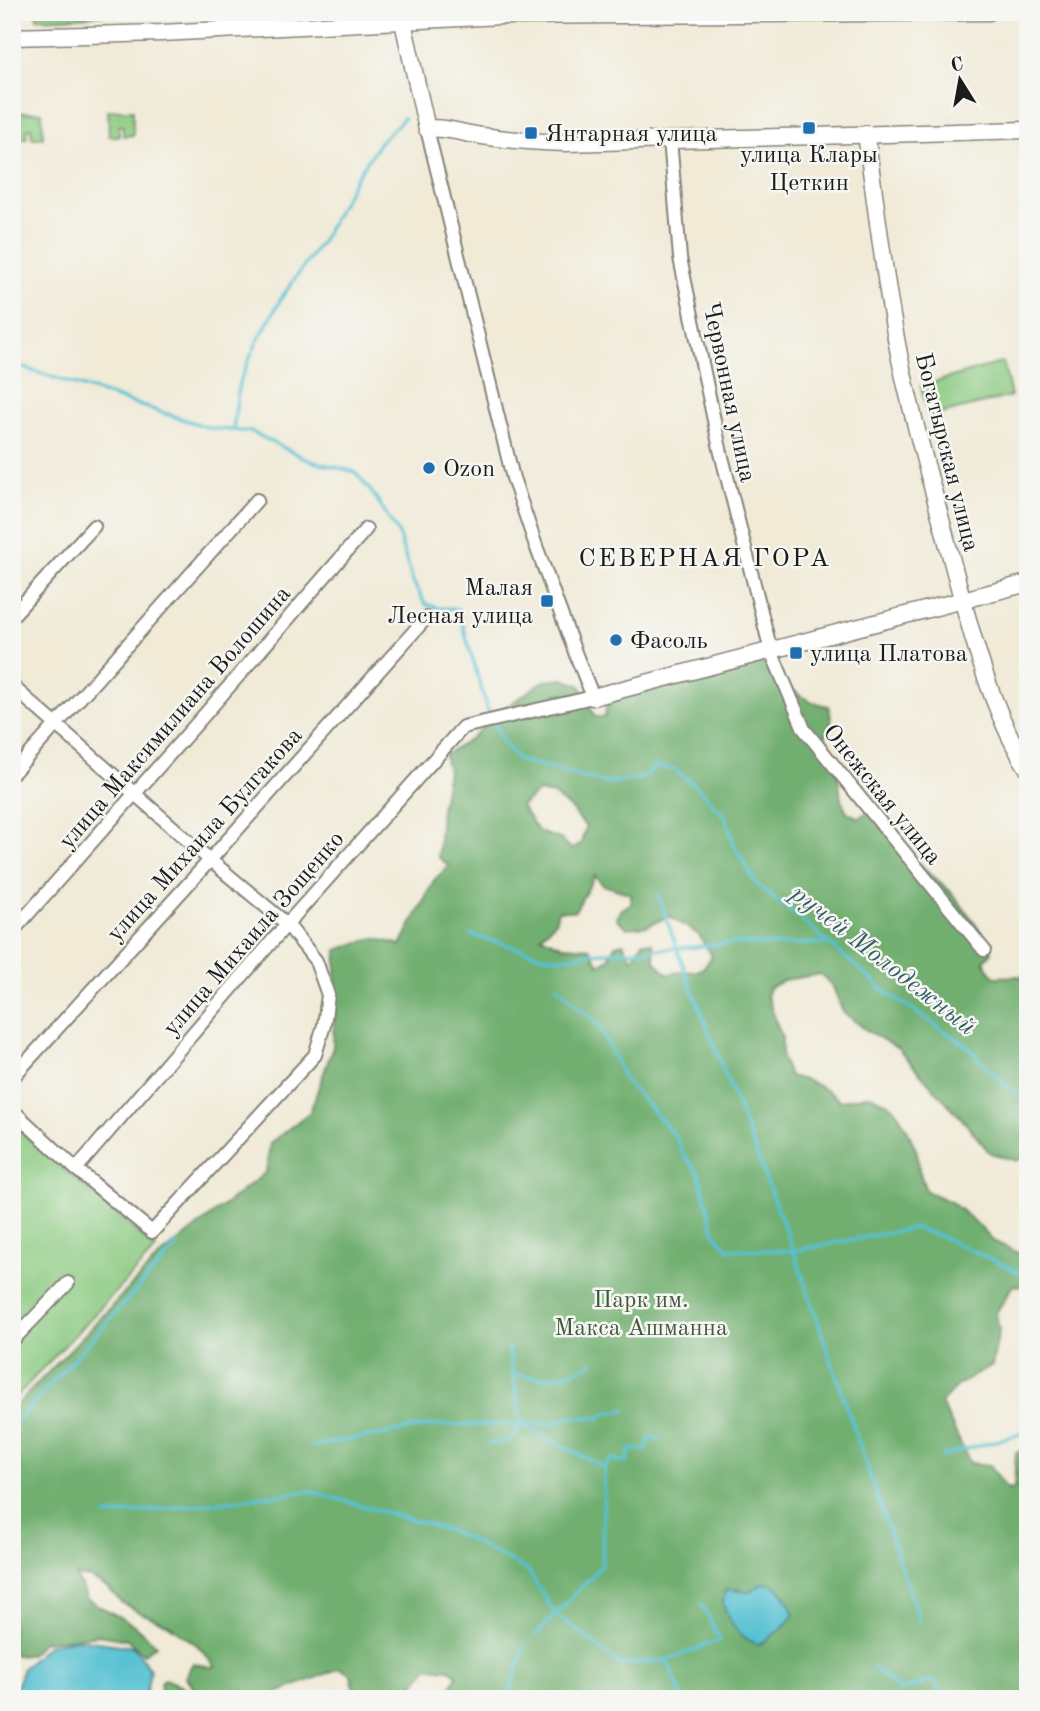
<svg xmlns="http://www.w3.org/2000/svg" width="1040" height="1711" font-family="'Old Standard TT',serif">
<style>
.green{fill:#8ccb82;stroke:#54744f;stroke-width:2}
.forest{fill:#71af70;stroke:#466646;stroke-width:2;fill-rule:evenodd}
.water{fill:#57c1d2;stroke:#3a6e77;stroke-width:2}
.lines{fill:none;stroke-linecap:round;stroke-linejoin:round}
.stream{stroke:#57c1d2;stroke-width:3.5}
.minor-casing{stroke:#86837a;stroke-width:16}
.tertiary-casing{stroke:#86837a;stroke-width:19}
.minor{stroke:#fff;stroke-width:12}
.tertiary{stroke:#fff;stroke-width:16}
.poi-dot{fill:#1f6fb2;stroke:#f6f6f2;stroke-width:2.5}
.labels{text-anchor:middle;stroke-width:5;stroke-linejoin:round;paint-order:stroke}
.poi-label{font-size:24px;fill:#1c1c1c;stroke:#f6f6f2;text-anchor:start}
.street-label{font-size:24px;fill:#1c1c1c;stroke:#f6f6f2}
.park-label{font-size:24px;fill:#435940;stroke:#f6f6f2}
.neighbourhood-label{font-size:26px;letter-spacing:2px;fill:#1c1c1c;stroke:#f6f6f2}
.water-label{font-size:26px;font-style:italic;fill:#345e65;stroke:#f6f6f2}
</style>
<rect width="100%" height="100%" fill="#f6f6f2"/>
<filter id="ink" filterUnits="userSpaceOnUse"><feTurbulence type="fractalNoise" baseFrequency=".0143" numOctaves="2"/><feDisplacementMap in="SourceGraphic" scale="14" xChannelSelector="R" yChannelSelector="G"/><feConvolveMatrix kernelMatrix="1 2 1 2 8 2 1 2 1" color-interpolation-filters="sRGB"/></filter>
<filter id="wash" filterUnits="userSpaceOnUse"><feTurbulence type="fractalNoise" baseFrequency=".00686" numOctaves="4" result="noise"/><feDisplacementMap in="SourceGraphic" scale="28" xChannelSelector="R" yChannelSelector="G"/><feGaussianBlur stdDeviation="1.57" result="paint"/><feColorMatrix in="noise" values="0 0 0 0 0 0 0 0 0 0 0 0 0 0 0 0 0 1.4 0 .05"/><feComposite in="paint" operator="in"/></filter>
<g filter="url(#wash)">
<rect width="100%" height="100%" fill="#f0ead7"/>
<g class="green">
<path d="M37,12H116C89,17 64,19 37,18Z"/>
<path d="M108,110H133V135L123,136V126H119V136H109Z"/>
<path d="M42,112L43,138H32L31,128L27,129V138H17V113Z"/>
<path d="M1003,362L1011,396L929,417L921,386Z"/>
<path d="M12,1124L156,1249L12,1401Z"/>
</g>
<g class="forest">
<path d="M759,661L770,668L777,680L811,702L829,706L832,725L824,739L836,757L841,800L847,812L859,818L874,807L917,862L949,890L973,920L992,952L984,961L994,977L1022,976L1028,979V1154L1016,1161L990,1153L962,1119L898,1049L866,1030L843,1012L833,987L821,974L784,980L768,989L767,996L782,1038V1059L789,1076C813,1081 822,1087 841,1101L871,1095L893,1106L906,1127L917,1152L919,1170L926,1191L951,1202L974,1221L993,1241L1028,1258V1287L1013,1285L996,1313L999,1330L992,1365L957,1386L941,1403L970,1463L990,1465L1006,1488L1014,1489L1016,1452L1028,1451V1699H446L457,1675L450,1669L428,1667L404,1698L401,1699H357L351,1675L340,1668L272,1695L269,1699H205L185,1677L193,1663L212,1668L215,1666L197,1645L167,1624L139,1612L122,1603L109,1589L91,1578L76,1576L87,1599L134,1625L156,1645L144,1654L127,1640L99,1635L42,1642C32,1654 29,1658 12,1654V1410L157,1259L266,1172L270,1143L310,1112L333,1047L337,950L374,938L401,945L434,880L449,866L438,857L441,808L448,771L444,755L468,741L503,709L544,681L563,679L580,685L595,717H605L607,700ZM538,792L554,795L572,810L586,827L581,843L573,850L560,839L539,832L521,806ZM595,876L603,885L631,894V904L620,910L617,919L627,928L647,926L669,916L699,935L712,956C697,982 689,965 668,975L655,961L653,943L643,942L632,959L623,943L615,945L609,959L599,965L590,948L563,946L541,936L555,922L558,911H575ZM763,1583L727,1617L736,1589L749,1592Z"/>
<path d="M165,1679L187,1689L195,1699H160L161,1682Z"/>
</g>
<g class="water">
<path d="M763,1583C782,1584 788,1599 794,1615C785,1627 771,1638 757,1645C736,1634 730,1623 722,1602L727,1589L749,1592Z"/>
<path d="M76,1639L134,1647L150,1670L145,1699H12L23,1668L48,1645Z"/>
</g>
<g class="lines">
<g class="stream">
<path d="M12,364L210,428L252,432L310,461L355,472L374,495L398,533L413,582L425,604L438,608L458,609L487,708L491,717"/>
<path d="M233,430L239,383L256,344L282,297L321,242L355,179L380,142L404,118"/>
<path d="M495,724L502,740L518,760L606,783L643,778L655,766L675,770L698,788L725,816L735,847L757,885L795,914L887,993L967,1046L1005,1085L1028,1099"/>
<path d="M658,895L683,965L794,1251L919,1620"/>
<path d="M471,935L546,956L560,958L590,953L694,947L732,943L778,945L829,943"/>
<path d="M557,986L600,1027L624,1079L676,1137L682,1152L699,1174L715,1234L729,1249L793,1251L914,1228L940,1236L1028,1276"/>
<path d="M513,1375C525,1375 536,1378 547,1377C564,1377 579,1370 594,1362"/>
<path d="M524,1424H553L569,1417L599,1418L609,1412L626,1410"/>
<path d="M12,1427L177,1245"/>
<path d="M488,1444L510,1440L522,1425L508,1347"/>
<path d="M313,1446L434,1425H522L604,1467L602,1565L536,1635"/>
<path d="M942,1456L1028,1432"/>
<path d="M604,1467L612,1459L627,1462L631,1449L645,1450L651,1437L660,1439"/>
<path d="M106,1516L310,1491L454,1532L527,1570L555,1613L621,1665L667,1660L683,1699"/>
<path d="M667,1660L720,1640L702,1604"/>
<path d="M873,1667L900,1690L935,1681L940,1694L928,1699"/>
<path d="M508,1699L524,1647"/>
</g>
</g>
</g>
<g filter="url(#ink)">
<g class="lines">
<defs>
<g id="minor">
<path d="M670,139L680,258L720,449L771,651L804,729L984,950"/>
<path d="M12,616L94,526"/>
<path d="M12,686L210,860L287,924L316,961L328,995L324,1025L315,1055L152,1232L76,1169L12,1110"/>
<path d="M12,774L257,500"/>
<path d="M12,932L199,721L366,529"/>
<path d="M12,1078L210,860L426,618"/>
<path d="M76,1169L287,924L463,727L593,697L576,655L535,543L513,478L427,129"/>
<path d="M12,1341L68,1283"/>
</g>
<g id="tertiary">
<path d="M403,22L427,129C445,126 463,134 482,136C509,140 537,142 565,143L1028,130"/>
<path d="M12,37L161,33L501,16L989,12"/>
<path d="M866,134C876,205 884,278 898,349C911,417 932,483 949,550C968,620 989,708 1028,769"/>
<path d="M593,697L1028,583"/>
</g>
</defs>
<use href="#minor" class="minor-casing"/>
<use href="#tertiary" class="tertiary-casing"/>
<use href="#minor" class="minor"/>
<use href="#tertiary" class="tertiary"/>
</g>
</g>
<g class="poi-dot">
<rect x="802" y="121" width="14" height="14" rx="3.5"/>
<rect x="524" y="126" width="14" height="14" rx="3.5"/>
<circle cx="429" cy="468" r="7"/>
<rect x="540" y="594" width="14" height="14" rx="3.5"/>
<circle cx="616" cy="640" r="7"/>
<rect x="789" y="646" width="14" height="14" rx="3.5"/>
</g>
<g class="labels">
<g class="poi-label">
<text x="545" y="141">Янтарная улица</text>
<text x="809" y="162" text-anchor="middle">улица Клары<tspan x="809" dy="28">Цеткин</tspan></text>
<text x="443" y="476">Ozon</text>
<text x="533" y="595" text-anchor="end">Малая<tspan x="533" dy="28">Лесная улица</tspan></text>
<text x="630" y="648">Фасоль</text>
<text x="810" y="661">улица Платова</text>
</g>
<g class="street-label">
<text transform="translate(730 392) rotate(78)" y="8">Червонная улица</text>
<text transform="translate(948 452) rotate(76)" y="8">Богатырская улица</text>
<text transform="translate(174 717) rotate(-49)" y="8">улица Максимилиана Волошина</text>
<text transform="translate(883 794) rotate(51)" y="8">Онежская улица</text>
<text transform="translate(204 834) rotate(-48)" y="8">улица Михаила Булгакова</text>
<text transform="translate(253 933) rotate(-49)" y="8">улица Михаила Зощенко</text>
</g>
<g class="park-label">
<text x="641" y="1307">Парк им.<tspan x="641" dy="28">Макса Ашманна</tspan></text>
</g>
<g class="neighbourhood-label">
<text x="705" y="566">СЕВЕРНАЯ ГОРА</text>
</g>
<g class="water-label">
<text transform="translate(884 959) rotate(38)" y="9">ручей Молодежный</text>
</g>
</g>
<rect width="1040" height="1711" fill="none" stroke="#f6f6f2" stroke-width="42"/>
<g transform="translate(960 80) rotate(349)" stroke="#f6f6f2" stroke-width="5" paint-order="stroke">
<path d="M0-5L12 26L0 18L-12 26Z" fill="#1c1c1c"/>
<text y="-10" font-size="19" font-weight="bold" text-anchor="middle" fill="#1c1c1c">С</text>
</g>
</svg>
